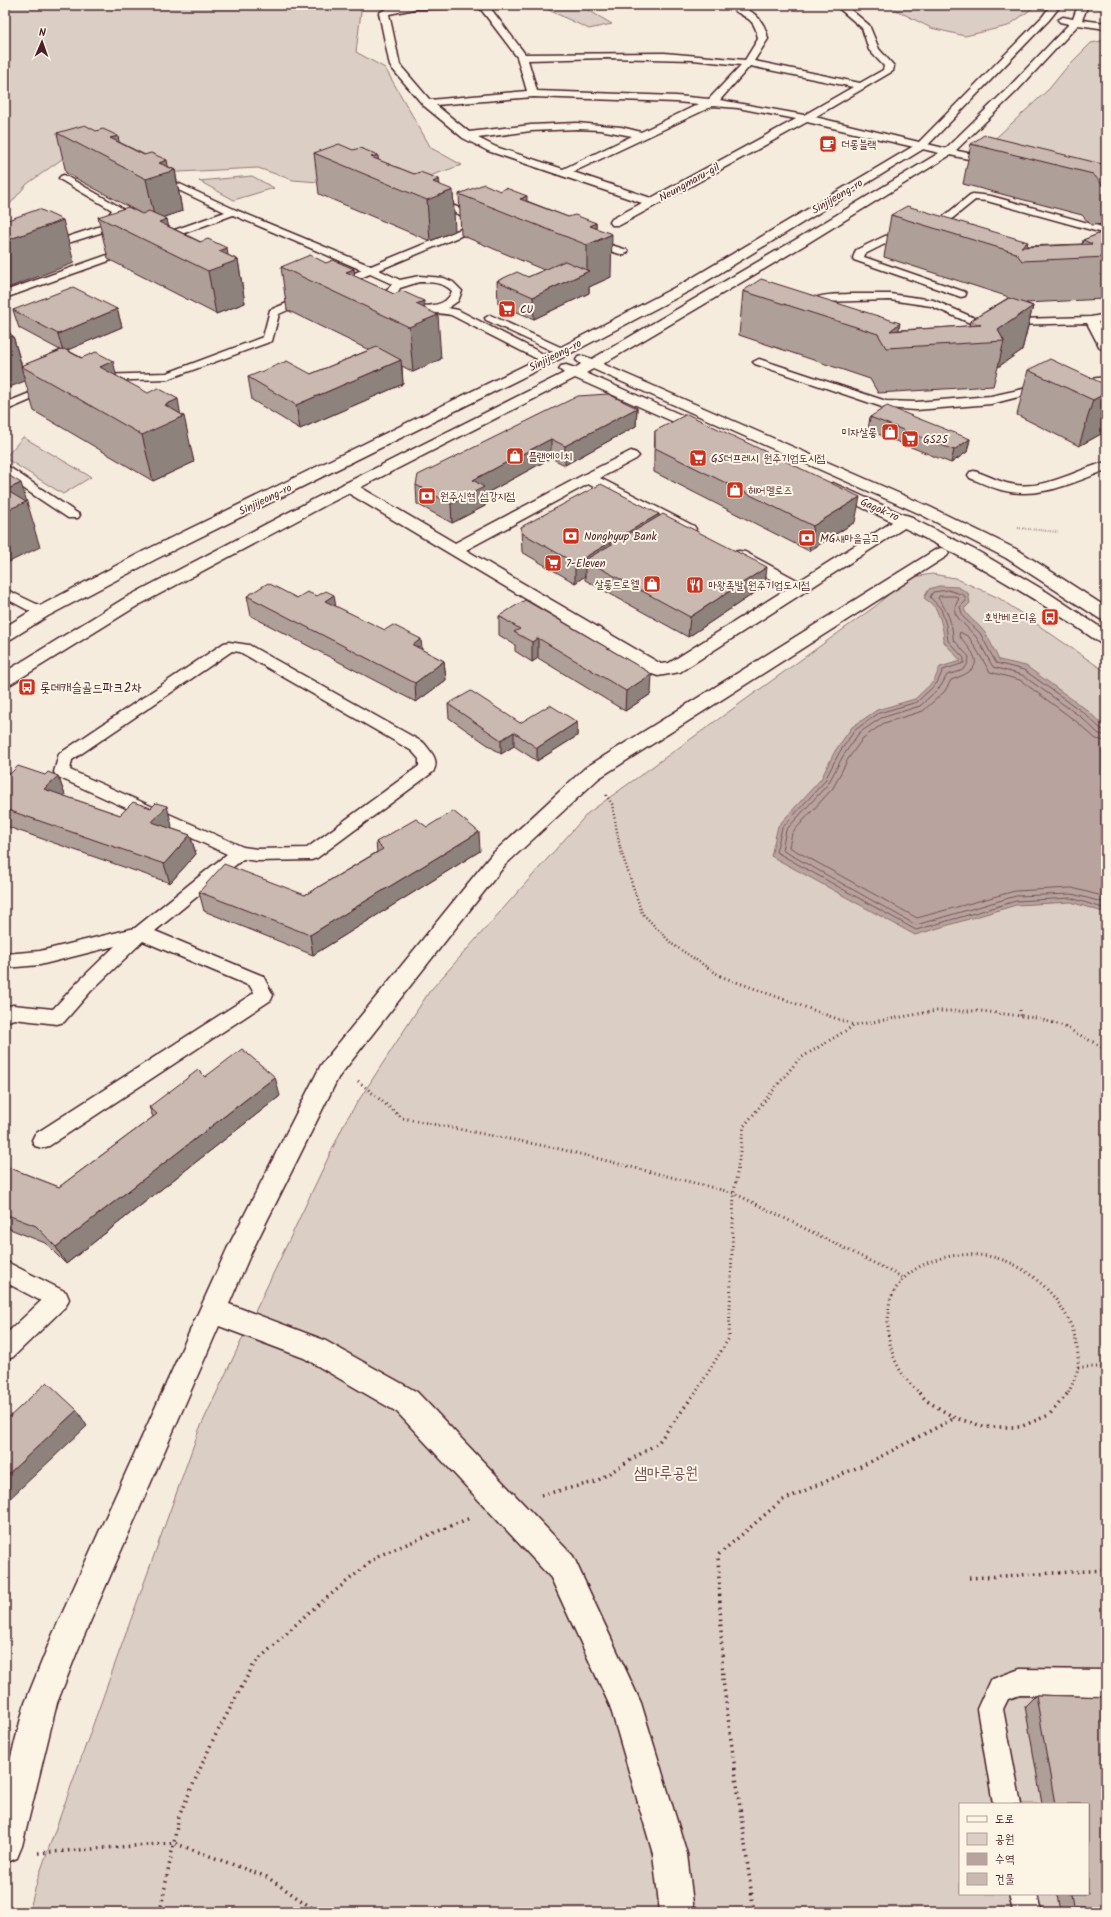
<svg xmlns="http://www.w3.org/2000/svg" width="1111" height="1917" font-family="Kalam,'Poor Story',sans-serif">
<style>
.green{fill:#dbcec4;stroke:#927678;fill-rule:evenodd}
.water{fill:#b8a39e;stroke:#8c6e70}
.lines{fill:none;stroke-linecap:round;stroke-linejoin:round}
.shore{stroke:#765459;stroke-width:1}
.lane-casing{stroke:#4a1f2b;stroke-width:3}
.street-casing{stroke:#4a1f2b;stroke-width:3}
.secondary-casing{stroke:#4a1f2b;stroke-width:3}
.path-far3{stroke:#4a1f2b;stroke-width:2;stroke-dasharray:0.5 2;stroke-linecap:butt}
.path-far2{stroke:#4a1f2b;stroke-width:2.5;stroke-dasharray:1 2.5;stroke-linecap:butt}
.path-far1{stroke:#4a1f2b;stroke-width:3;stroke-dasharray:1 3.5;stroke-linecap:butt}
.path{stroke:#4a1f2b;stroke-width:3.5;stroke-dasharray:1.5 4.5;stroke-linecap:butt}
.lane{fill:#fcf5e5;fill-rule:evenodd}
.street{fill:#fcf5e5;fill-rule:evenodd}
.secondary{fill:#fcf5e5;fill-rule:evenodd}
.wall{fill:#ae9f98;stroke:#4a1f2b}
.shaded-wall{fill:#8d827c;stroke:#4a1f2b}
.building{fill:#cab9b1;stroke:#4a1f2b}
.labels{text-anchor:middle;stroke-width:4;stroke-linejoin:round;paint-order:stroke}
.far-poi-label{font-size:11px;fill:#4a1f2b;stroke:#fcf5e5;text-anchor:start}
.far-street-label{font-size:11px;fill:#4a1f2b;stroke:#fcf5e5}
.poi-label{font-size:13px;fill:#4a1f2b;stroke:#fcf5e5;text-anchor:start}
.near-park-label{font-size:16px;fill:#6e4b51;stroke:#fcf5e5}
</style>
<rect width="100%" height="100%" fill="#f5ecde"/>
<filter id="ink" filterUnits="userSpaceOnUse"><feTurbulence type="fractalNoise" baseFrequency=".025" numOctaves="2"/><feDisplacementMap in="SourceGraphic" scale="8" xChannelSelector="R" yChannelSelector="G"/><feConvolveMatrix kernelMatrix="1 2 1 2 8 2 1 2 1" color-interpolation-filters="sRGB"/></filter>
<g filter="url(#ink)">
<g class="green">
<path d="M5,5H358L361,12L356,52L385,68L431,148L462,165L394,188L293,180L258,168L159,173L106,139L76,149L27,184L5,210Z"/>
<path d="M538,5H584L583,7L612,24L589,29Z"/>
<path d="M886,5H1037L1008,26L965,36L931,28Z"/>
<path d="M1106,40V163L1073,166L986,147L1049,89L1067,67L1091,43Z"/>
<path d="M252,176L274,188L234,200L199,181Z"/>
<path d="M23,437L91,477L63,494L5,458Z"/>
<path d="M932,574L955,578L999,598L1106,672V1912H29L38,1878L199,1430L346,1120L429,992L588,813L877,605L906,578ZM960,1804H1088V1894H960Z"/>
</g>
<path class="water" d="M939,586L958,587L968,593L970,603L964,609C969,619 974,620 980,627C989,636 993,649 999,660L1026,666L1087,710L1106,728V913L1071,902L1016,905L915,935L771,856L778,826L821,779L835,751L852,727L877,710L915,699L934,681L940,667L961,661L944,642C944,632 941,620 937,611C935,606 928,601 924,598L929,589Z"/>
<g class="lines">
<g class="shore">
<path d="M1106,730H1102L1084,713L1024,670L996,663L980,633L963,617L960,607L966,601L964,595L948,590L933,592L930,597L941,609L946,625L948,641L964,658V663L943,670L937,683L917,702L879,713L855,730L839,753L824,782L782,828L776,852L916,930L1016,901L1071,898L1106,909"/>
<path d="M1106,735L1099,734L1081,717L1022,675L993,667L977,638L959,619L955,613V607L959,598L955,596H939L938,598C947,610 953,624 953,639L969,657C967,672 960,671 947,675L941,686L920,706L881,718L859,733L843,756L828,784L786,830L782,850L916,925L1016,896L1072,894L1106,903"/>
<path d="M1106,741L1096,739L1077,722L1020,680L990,672L969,637L960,632L959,636C981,660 983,669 951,680L945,691L923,711L884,723L863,738L848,759L833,788L792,833L789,847L917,918L1015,891L1072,888L1106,897"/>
</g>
<defs>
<g id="lane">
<path d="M948,149L992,158L997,161L992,164L945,154V150Z"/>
<path d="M156,173L236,210L371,266L478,222L428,202L426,200L428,198H434L485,218L489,223L487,225L379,270L400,280L419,276L444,278L453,282L462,291L458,301L448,308L458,310L551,358L553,360L551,362H543L451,315C433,311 397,314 385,298V293L392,284L370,274L336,288H328L327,286L328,284L362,270L233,215L160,242H152L151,240L152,238L225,212L153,178L151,176L153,174ZM419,282C431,282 443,282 452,291C445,313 410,306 395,297L400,288Z"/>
<path d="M64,175L120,207L122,209L112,225H125L130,228L125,231H106L5,263V257L101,226L112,210L61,180L59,178L61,176Z"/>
<path d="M973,194L991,196L1106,228V234L987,201L975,200L938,230L922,237L891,241L865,254L864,257L965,292L966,294L965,296L961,297L854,260L853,258L856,250L885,236L920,231L932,226L970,195Z"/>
<path d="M589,238L627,250L628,252L623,255L585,243L584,241L585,239Z"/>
<path d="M130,247L134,248L135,250L134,252L5,298V291Z"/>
<path d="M309,294L314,297L313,299L279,314L272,341L168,379L96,381L90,378L96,375L167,373L263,337L270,310Z"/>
<path d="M849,294H890L933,300L979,320L1091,317L1106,314V320L1098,322L1106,338V351L1100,348L1087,323L977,326L931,306L890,300L821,302L814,305L808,312H800L799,310C811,293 830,295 849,294Z"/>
<path d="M490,315L567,350L569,352L563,355L559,354L486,320L485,318Z"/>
<path d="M759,359L886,401L916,402L991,396L1046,384L1052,387L1050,389L991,404L916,410L885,408L755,364L753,362Z"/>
<path d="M1106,377V383L1073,387L1067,384L1073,381Z"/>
<path d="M52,384L58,387L56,389L5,411V403Z"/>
<path d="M1106,462V470C1073,483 1038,500 1001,490C990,487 980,482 970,478L968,475L970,472L974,471C985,474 995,480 1006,483C1042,493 1072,471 1106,462Z"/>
<path d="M5,466L9,467L80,515L78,518H68L5,476Z"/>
<path d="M5,589L47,609L49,612L47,615H37L5,598Z"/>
<path d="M229,642L249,645L424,743C431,752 440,760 433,772L317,858L311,860L257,861L243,859L155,931L263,976L273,995L271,1000L49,1146L42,1148L35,1146L32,1140L35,1134L254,993L250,986L143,941L91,991L64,1022L57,1024L14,1019L5,1022V1007L13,1005L53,1009L79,981L115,946L40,965L5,968V954L40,951L135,928L227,854L56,776L54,772L59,754L224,643ZM232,651L240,652L412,751L419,759V766L307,848L257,849L243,847L70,770L72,760Z"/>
<path d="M5,1261L66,1292L69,1299L66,1306L13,1357L5,1360V1335L41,1301L5,1282Z"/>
<path d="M1020,1669L1106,1670V1696L1020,1695L1008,1699L1003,1709L1021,1804H993L977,1709L990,1680Z"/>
<path d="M1009,1894H1037L1041,1912H1013Z"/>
</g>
<g id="street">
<path d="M401,5H488L525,54L664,53L745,60L758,39C755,14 741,19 728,5C749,5 765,19 768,39L754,61L860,83L883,70L884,66L869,50L862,28L835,5H845L869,25L879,49L894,66L893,71L815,117L952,150L954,152L948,155L807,122L620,225H612L610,222L612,219L642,203L488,151L463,138L423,105L390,66L379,13L387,8ZM480,8L517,57L527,91L430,100L400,65L389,14L415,9ZM607,58L693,60L741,65L709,99L676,96L537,91L528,60ZM750,66L853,87L804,115L720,100ZM533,97L676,102L699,104L641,132L621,127L577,123L531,125L469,132L436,105ZM713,106L738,108L796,119L651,198L573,172ZM577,129L600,130L632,136L563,169L496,147L478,138L531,131Z"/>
<path d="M631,451L636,453L639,456L636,459L600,478L694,526L696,529L694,532L688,534L682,532L588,484L466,550L661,664L669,663L788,588L733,560L731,556L733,552L739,551L745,552L799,581L900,517L906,515L912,517L914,520L912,523L680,672L658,676L652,674L343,490L341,487L343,484L349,482L355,484L455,543L583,475Z"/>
<path d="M941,548L947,550L949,553L947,556L599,778L505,865L338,1078L251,1253L229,1304L324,1340L417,1392L573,1556L641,1703L687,1854L694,1912H660L653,1854L610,1706L551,1578L397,1412L304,1358L219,1326L77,1652L57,1703L22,1846L17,1858L5,1863V1780L25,1703L52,1636L227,1249L321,1065L491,855L585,768L935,550Z"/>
</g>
<g id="secondary">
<path d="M1051,5H1061L1049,20L925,148L697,287L552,363L156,559L48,616L11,639L5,640V627L36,608L144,551L542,357L687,281L917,144L1043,16Z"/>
<path d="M1078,5H1088L1082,20L1106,23V29L1078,25L1016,92L952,154L803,246L603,364L930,507L1018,550L1106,607V620L1100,619L1006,558L918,513L593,369L586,373L711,428L713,431L711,434H701L575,378L326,505L137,606L11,684L5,686V672L125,598L314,499L564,373L559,369L561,366L566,365L575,368L581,364L576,360L578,357L583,356L592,359L795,240L944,150L1008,88L1069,24L1060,22L1058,20L1063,17L1073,19Z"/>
<path d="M833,483L909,517L979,552L1047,592L1106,631V644L1100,643C1014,582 923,535 827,491L825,488L827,485Z"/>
</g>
</defs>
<use href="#lane" class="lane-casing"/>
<use href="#street" class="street-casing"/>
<use href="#secondary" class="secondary-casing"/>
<path class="path-far3" d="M1018,528L1058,532"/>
<path class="path-far2" d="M606,795L612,804L620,848L642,913L672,944L722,977"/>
<g class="path-far1">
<path d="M720,976L854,1025"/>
<path d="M1020,1010L1021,1016"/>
<path d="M358,1081L402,1118L560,1149L734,1193L904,1278"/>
<path d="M1078,1367H1106"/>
<path d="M695,1394L729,1338L734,1193L744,1126L799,1059L855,1025L936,1011H981L1036,1018L1061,1025L1106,1049"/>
<path d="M920,1394C916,1389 910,1384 906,1379C892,1361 885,1334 889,1313C889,1308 889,1302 891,1298C909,1254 974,1245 1013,1264C1051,1284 1080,1322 1078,1365C1078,1374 1071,1386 1068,1394"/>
</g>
<g class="path">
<path d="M919,1393L927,1401L955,1418L986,1427H1020L1049,1415L1068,1393"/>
<path d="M541,1495L595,1482L658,1443L695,1393"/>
<path d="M969,1578L1106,1570"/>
<path d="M38,1853L174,1843L267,1877L318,1912"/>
<path d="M160,1912L179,1816L213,1740L254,1664L307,1614L378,1556L470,1518"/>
<path d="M754,1912L723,1680L718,1555L781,1501L870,1462L955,1418"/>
</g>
<use href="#lane" class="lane"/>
<use href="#street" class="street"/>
<use href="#secondary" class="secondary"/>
</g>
<g class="wall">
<path d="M57,133L119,142L175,170L182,211L163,218L167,219L168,226L238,260L245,303L216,314L108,259L98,217L140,213L66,173Z"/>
<path d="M971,144L1106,165V224L1091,225L1082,215L963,184Z"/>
<path d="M314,153L378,160L414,174L439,179L440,185L455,231L430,241L319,194Z"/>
<path d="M459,194L527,201L568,217L596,223V228L611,277L589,287V293L534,319L498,304L497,281L528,277L544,270L461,235Z"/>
<path d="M891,215L1027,246L1082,244L1083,240L1106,231V291L1104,299L1026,303L1033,306L1022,350L998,367L993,386L878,393L870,379L739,335L743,291L899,330L969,326L970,321L1008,298L1006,296L884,257Z"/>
<path d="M326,263L354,269V276L424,308L441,359L413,372L402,366L403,384L300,429L252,400L248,377L311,374L369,350L287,310L281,267Z"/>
<path d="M117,309L122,327L67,350L116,376L181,414L194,462L153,481L34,411L25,381L10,334L13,336L22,366L60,350L19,328L13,310Z"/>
<path d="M1028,370L1106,385V418L1101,434L1079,446L1017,415Z"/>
<path d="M637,408L636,426L565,465L551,458L485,494V506L452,523L417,504L416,485Z"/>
<path d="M870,417L970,439L967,452L951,463L868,430Z"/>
<path d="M655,431L855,522L809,551L654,472V455Z"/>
<path d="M659,514V517L765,586L688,637L585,580V576L575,583L522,552L521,527Z"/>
<path d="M247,596L297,598L335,606L444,661L446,680L416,702L251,616Z"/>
<path d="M499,616L651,694L625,711L538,658L532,662L515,651V645L499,635Z"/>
<path d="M448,704L520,723L577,722V736L537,761L514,746L501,754L449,718Z"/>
<path d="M5,773L10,774L58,776L65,795L64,796L120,815L172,826L170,828L190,835L196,854L170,883L5,826Z"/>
<path d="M427,827L480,851L313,955L204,911L199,892L305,895L377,852L376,842Z"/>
<path d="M205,1077L280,1096L66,1264L45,1243L5,1227V1166L59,1187L153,1117L149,1107Z"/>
<path d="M1036,1695L1106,1697V1912H1060L1057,1894H1088V1804H1042L1025,1706Z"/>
</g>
<g class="shaded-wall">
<path d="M118,136L124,168L110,138Z"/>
<path d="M378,155L380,180L371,157Z"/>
<path d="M167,160L169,172L175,170L182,211L155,220L146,179L159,163Z"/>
<path d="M439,179L440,195L453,190L455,231L430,241L427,200L433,182Z"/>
<path d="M527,196V221L520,199Z"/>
<path d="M167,219L174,254L159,222Z"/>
<path d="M63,220L74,263L5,289V241Z"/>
<path d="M596,223V242L612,234L611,277L589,287V293L534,319L533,297L587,272V245L590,226Z"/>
<path d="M1028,242L1023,261L1021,247Z"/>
<path d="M227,248L229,263L238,260L245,303L216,314L208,271L219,251Z"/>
<path d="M354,269L357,303L346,272Z"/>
<path d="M424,301L425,320L438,315L441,359L413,372L409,327L416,304Z"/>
<path d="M1033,306L1022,350L998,367L1004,341L998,330Z"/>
<path d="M117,309L122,327L63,352L58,334Z"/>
<path d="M5,323H7L11,337L13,336L22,367L21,366L25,381L5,389Z"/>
<path d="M900,323L896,347L890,331Z"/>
<path d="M401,360L403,384L300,429L296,405Z"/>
<path d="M113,361L124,406L100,367Z"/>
<path d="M1106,393V418L1101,434L1079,446L1093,400Z"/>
<path d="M178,399L181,417L184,416L194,462L153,481L142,435L165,405Z"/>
<path d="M637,408L636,426L565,465V446Z"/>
<path d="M551,439V458L485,494V506L452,523L451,504L473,480Z"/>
<path d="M970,439L967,452L951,463L954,450Z"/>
<path d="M21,483L35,528H34L40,547L5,564V511L6,490Z"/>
<path d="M860,497L855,522L809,551L813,526Z"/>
<path d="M659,514L658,534L585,560V576L575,583V563Z"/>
<path d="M767,567L765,586L688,637L690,617Z"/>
<path d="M334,595L337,614L325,601Z"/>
<path d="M538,638V658L532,662V642Z"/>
<path d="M421,639L423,659L413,645Z"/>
<path d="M444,661L446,680L416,702L415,683Z"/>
<path d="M652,674L651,694L625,711L626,691Z"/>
<path d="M577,722V736L537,761V748Z"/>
<path d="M514,732V746L501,754V740Z"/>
<path d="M58,776L65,795L52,809L44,789Z"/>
<path d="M167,806L172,826L158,842L152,822Z"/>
<path d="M479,832L480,851L313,955L310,935Z"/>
<path d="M190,835L196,854L170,883L164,864Z"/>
<path d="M275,1077L280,1096L66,1264L56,1247Z"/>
<path d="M77,1410L87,1426L5,1503V1477Z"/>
</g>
<g class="building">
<path d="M85,125L96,131L103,129L118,136L110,138L144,155L151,153L167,160L159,163L175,170L146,179L57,133Z"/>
<path d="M984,135L1106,165V169L1103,172H1106V184H1102L1093,174L971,144Z"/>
<path d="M339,144L353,150L360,148L378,155L371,157L414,174L420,172L439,179L433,182L453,190L427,200L314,153Z"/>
<path d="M484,184L500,191L506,188L527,196L520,199L568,217L575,215L596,223L590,226L612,234L587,245L459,194Z"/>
<path d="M907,206L1028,242L1021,247L1092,244L1083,240L1106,231V257L1022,261L1016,253L891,215Z"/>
<path d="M128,207L142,214L149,211L167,219L159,222L200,242L208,239L227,248L219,251L238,260L208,271L98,217Z"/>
<path d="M39,209L63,220L5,241V221Z"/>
<path d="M310,255L326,263L333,260L354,269L346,272L394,294L402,291L424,301L416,304L438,315L409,327L281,267Z"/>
<path d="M565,261L589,271L533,297L497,281L517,272L528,277Z"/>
<path d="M761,279L900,323L890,331L981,325L970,321L1009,298L1033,306L998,330L1004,341L886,348L878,334L743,291Z"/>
<path d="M73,287L117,309L58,334L13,310Z"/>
<path d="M5,331L13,336L5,339Z"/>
<path d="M377,347L401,360L296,405L248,377L287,361L311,374Z"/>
<path d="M64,349L81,358L96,352L113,361L100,367L148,393L158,388L178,399L165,405L184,416L142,435L21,366Z"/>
<path d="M1050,359L1106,385V393L1093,400L1028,370Z"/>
<path d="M608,394L637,408L565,446L551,439L473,480L484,487L451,504L416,485L418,475L578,396Z"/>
<path d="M887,406L970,439L954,450L870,417Z"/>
<path d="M687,414L860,497L813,526L655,448V431Z"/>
<path d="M5,473L21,483L6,490L26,502L5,511Z"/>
<path d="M601,484L659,514L575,563L522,533L521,527Z"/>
<path d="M663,514L767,567L690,617L585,560Z"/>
<path d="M268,583L297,598L307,592L317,596L326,591L334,595L325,601L385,630L393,625L421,639L413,645L444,661L415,683L247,596Z"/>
<path d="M525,600L652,674L626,691L538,638L532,642L514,632L520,629L499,616Z"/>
<path d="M471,691L520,723L550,705L577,722L537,748L514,732L501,740L448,704Z"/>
<path d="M18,766L45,775L48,772L58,776L44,789L120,815L133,802L151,808L156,803L167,806L152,822L190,835L164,864L5,809V773L10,774Z"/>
<path d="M453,811L479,832L310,935L199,892L224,864L305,895L383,849L376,842L416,819L427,827Z"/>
<path d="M242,1049L275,1077L56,1247L36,1226L5,1214V1166L59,1187L157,1114L149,1107L198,1070L205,1077Z"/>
<path d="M47,1382L77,1410L5,1477V1421Z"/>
<path d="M1036,1695L1106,1697V1908L1073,1907L1071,1894H1088V1804H1055Z"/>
</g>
</g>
<defs>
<symbol id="cafe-square" viewBox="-11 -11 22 22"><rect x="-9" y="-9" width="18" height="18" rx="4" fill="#c8321e" stroke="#fcf5e5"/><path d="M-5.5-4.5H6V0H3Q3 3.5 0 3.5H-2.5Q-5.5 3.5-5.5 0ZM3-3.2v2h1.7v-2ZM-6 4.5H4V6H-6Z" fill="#fff"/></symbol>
<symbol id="supermarket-square" viewBox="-11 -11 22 22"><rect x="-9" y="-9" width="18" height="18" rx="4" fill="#c8321e" stroke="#fcf5e5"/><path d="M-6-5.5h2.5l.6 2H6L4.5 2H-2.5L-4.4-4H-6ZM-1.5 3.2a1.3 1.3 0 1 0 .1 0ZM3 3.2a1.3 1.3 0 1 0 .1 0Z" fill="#fff"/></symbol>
<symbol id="shop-square" viewBox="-11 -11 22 22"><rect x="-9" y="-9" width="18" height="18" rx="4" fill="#c8321e" stroke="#fcf5e5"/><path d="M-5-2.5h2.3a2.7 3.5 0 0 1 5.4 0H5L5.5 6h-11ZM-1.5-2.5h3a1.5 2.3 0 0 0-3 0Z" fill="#fff"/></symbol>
<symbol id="bank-square" viewBox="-11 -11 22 22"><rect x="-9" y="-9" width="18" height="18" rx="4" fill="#c8321e" stroke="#fcf5e5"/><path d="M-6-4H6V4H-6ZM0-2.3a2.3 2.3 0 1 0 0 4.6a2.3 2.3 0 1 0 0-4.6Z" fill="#fff"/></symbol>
<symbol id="restaurant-square" viewBox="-11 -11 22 22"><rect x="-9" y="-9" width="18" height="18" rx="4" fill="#c8321e" stroke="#fcf5e5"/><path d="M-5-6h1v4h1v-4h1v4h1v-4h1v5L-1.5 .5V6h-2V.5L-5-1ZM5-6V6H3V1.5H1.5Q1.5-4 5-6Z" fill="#fff"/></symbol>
<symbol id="bus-square" viewBox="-11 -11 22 22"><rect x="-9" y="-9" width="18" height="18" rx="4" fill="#c8321e" stroke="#fcf5e5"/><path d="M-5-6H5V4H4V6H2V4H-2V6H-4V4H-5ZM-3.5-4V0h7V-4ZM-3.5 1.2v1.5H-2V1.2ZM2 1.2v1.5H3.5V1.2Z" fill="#fff"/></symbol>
</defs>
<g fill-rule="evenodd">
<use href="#cafe-square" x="818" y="134" width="20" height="20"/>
<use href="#supermarket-square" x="497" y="299" width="20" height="20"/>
<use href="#shop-square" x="880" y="422" width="20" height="20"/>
<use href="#supermarket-square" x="900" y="429" width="20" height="20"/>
<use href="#shop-square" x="505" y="446" width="20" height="20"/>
<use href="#supermarket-square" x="688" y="448" width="20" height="20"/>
<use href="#shop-square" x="725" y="480" width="20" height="20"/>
<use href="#bank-square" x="417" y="486" width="20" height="20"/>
<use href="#bank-square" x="561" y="526" width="20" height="20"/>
<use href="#bank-square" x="797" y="528" width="20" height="20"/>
<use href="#supermarket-square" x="543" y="553" width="20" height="20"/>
<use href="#shop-square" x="642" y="574" width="20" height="20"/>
<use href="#restaurant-square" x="685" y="575" width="20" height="20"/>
<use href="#bus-square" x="1040" y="607" width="20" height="20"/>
<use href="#bus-square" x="17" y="677" width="20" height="20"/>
</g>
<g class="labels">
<g class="far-poi-label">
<text x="841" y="148">더롱블랙</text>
<text x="520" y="313">CU</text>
<text x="877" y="436" text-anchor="end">미자살롱</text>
<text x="923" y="443">GS25</text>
<text x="528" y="460">플랜에이치</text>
<text x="711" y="462">GS더프레시 원주기업도시점</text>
<text x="748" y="494">헤어멜로즈</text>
<text x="440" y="500">원주신협 섬강지점</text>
<text x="584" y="540">Nonghyup Bank</text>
<text x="820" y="542">MG새마을금고</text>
<text x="566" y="567">7-Eleven</text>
<text x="639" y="588" text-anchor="end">살롱드로웰</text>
<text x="708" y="589">마왕족발 원주기업도시점</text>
<text x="1037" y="621" text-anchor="end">호반베르디움</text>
</g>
<g class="far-street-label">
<text transform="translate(689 182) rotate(-29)" y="4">Neungmaru-gil</text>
<text transform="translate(837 196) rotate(-31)" y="4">Sinjijeong-ro</text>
<text transform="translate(555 355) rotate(-27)" y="4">Sinjijeong-ro</text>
<text transform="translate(265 499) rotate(-26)" y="4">Sinjijeong-ro</text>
<text transform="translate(880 509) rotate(24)" y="4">Gagok-ro</text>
</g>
<g class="poi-label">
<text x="40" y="692">롯데캐슬골드파크2차</text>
</g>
<g class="near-park-label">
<text x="666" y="1478">샘마루공원</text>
</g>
</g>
<rect width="1111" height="1917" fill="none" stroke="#fcf5e5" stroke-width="20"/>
<rect x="10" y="10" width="1091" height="1897" fill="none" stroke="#4a1f2b" stroke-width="1.5" filter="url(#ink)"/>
<rect x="959" y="1803" width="130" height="92" fill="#fcf5e5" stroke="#b59f9b"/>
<rect x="967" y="1816" width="20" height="6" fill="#fcf5e5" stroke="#b59f9b"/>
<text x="995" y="1823" font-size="12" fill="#4a1f2b">도로</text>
<rect x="967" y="1833" width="20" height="12" fill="#dbcec4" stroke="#b59f9b"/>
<text x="995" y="1843" font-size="12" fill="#4a1f2b">공원</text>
<rect x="967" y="1853" width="20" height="12" fill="#b8a39e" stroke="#b59f9b"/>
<text x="995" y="1863" font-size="12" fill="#4a1f2b">수역</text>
<rect x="967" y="1873" width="20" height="12" fill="#cab9b1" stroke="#b59f9b"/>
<text x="995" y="1883" font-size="12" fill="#4a1f2b">건물</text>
<g transform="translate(42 42) rotate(2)" stroke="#fcf5e5" stroke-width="3" paint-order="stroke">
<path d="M0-3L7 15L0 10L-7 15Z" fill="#4a1f2b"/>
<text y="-6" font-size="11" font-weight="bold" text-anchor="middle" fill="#4a1f2b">N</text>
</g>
</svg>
